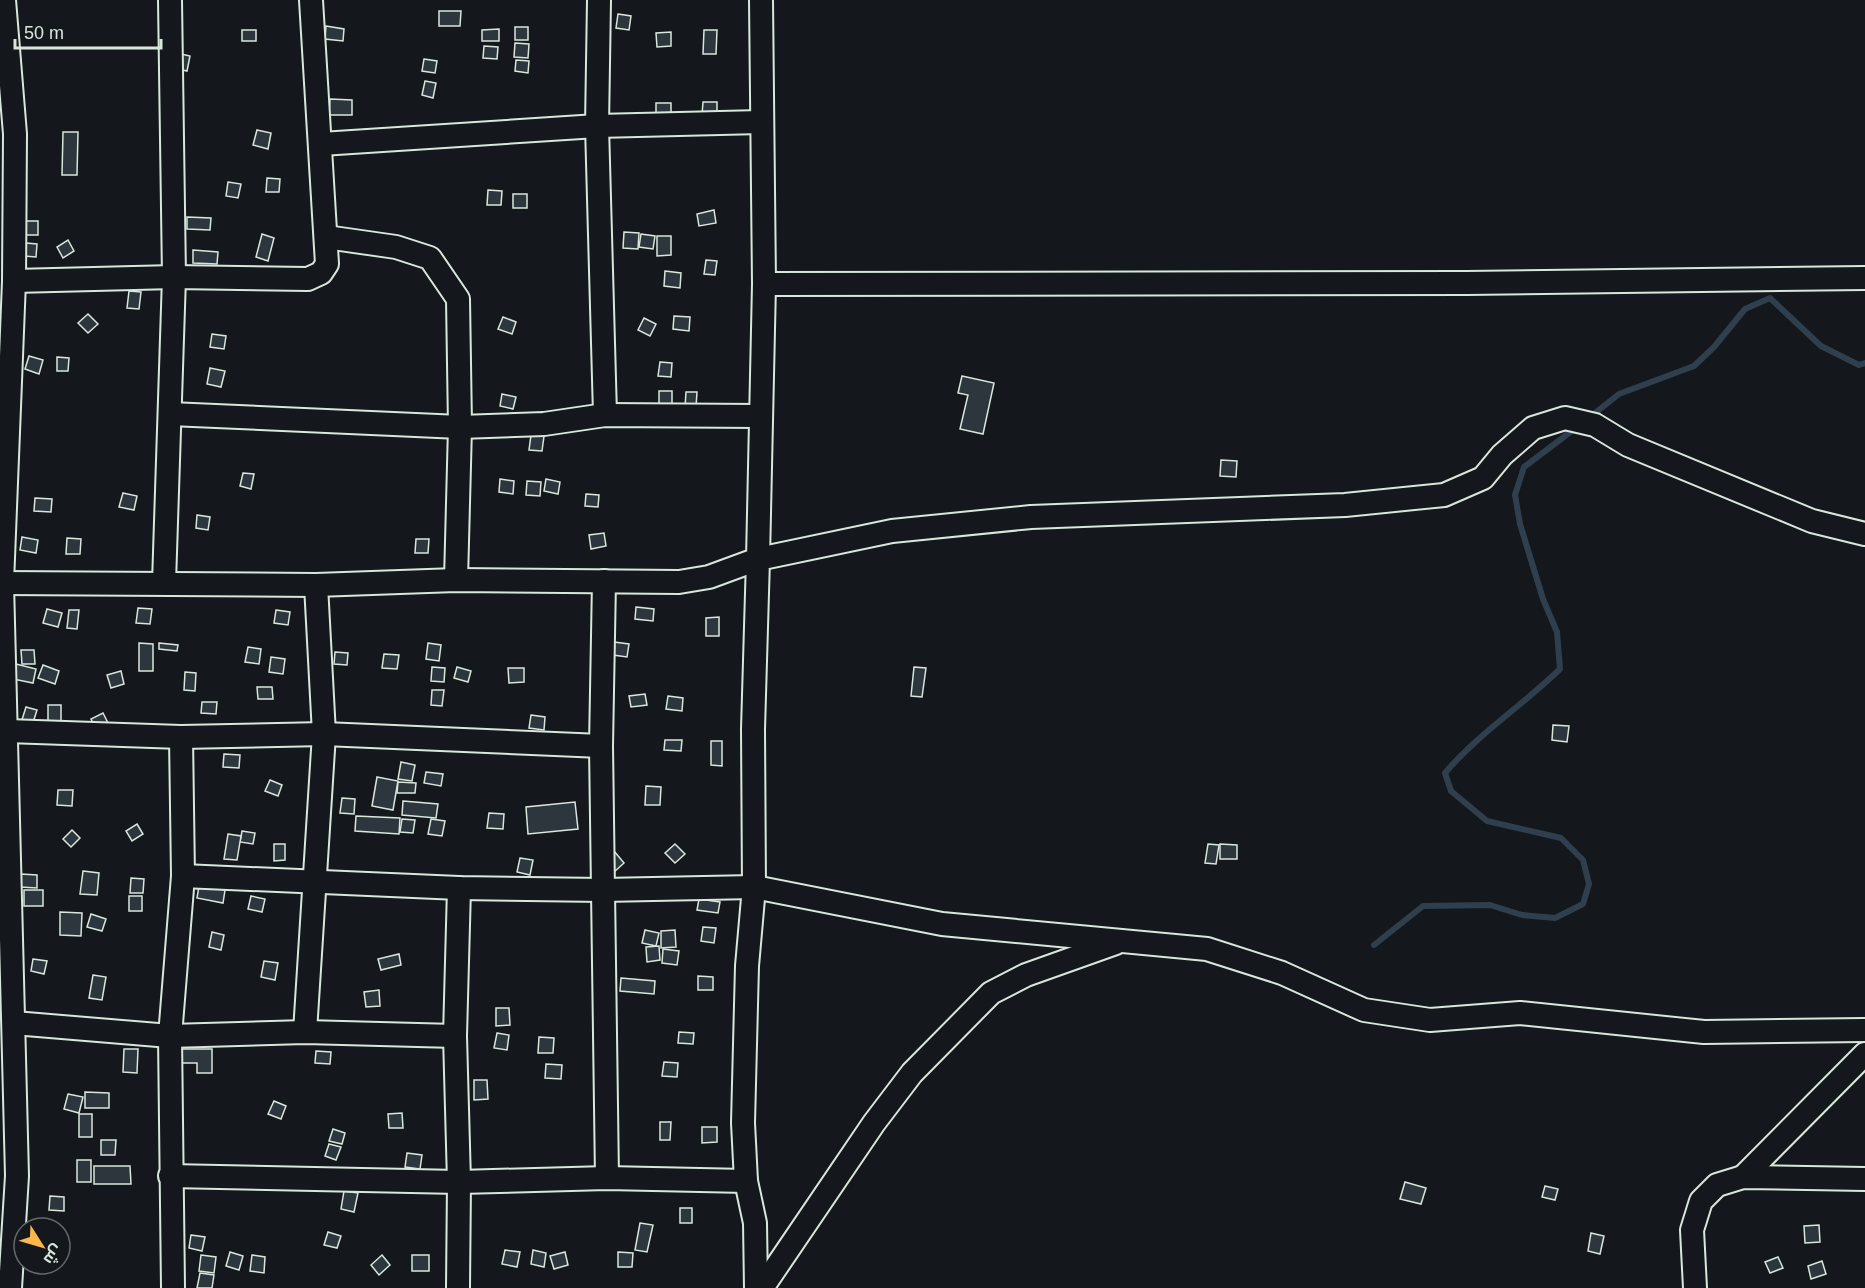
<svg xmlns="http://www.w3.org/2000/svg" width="1865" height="1288" font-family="Arial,Cairo,sans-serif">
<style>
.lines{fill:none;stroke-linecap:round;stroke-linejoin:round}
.stream{stroke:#2f3f4d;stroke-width:6}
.building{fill:#2c363c;stroke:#d8e6dc;stroke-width:1.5}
.minor-casing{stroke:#d8e6dc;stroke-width:26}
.minor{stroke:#14181c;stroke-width:22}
</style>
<rect width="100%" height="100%" fill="#14181c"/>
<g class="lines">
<g class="stream">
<path d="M1590,417L1619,394L1694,366L1714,347L1745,309L1770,298L1821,346L1859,365L1865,363"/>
<path d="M1374,945L1423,906L1490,905L1522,915L1555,918L1583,904L1589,884L1583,860L1561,838L1487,821L1451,791L1445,773C1478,734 1523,705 1560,669L1557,632L1543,599L1520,524L1515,495L1524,467L1577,427"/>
</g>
</g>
<g class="building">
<path d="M439,11H461L460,26H439Z"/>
<path d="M618,14L631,16L629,30L616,28Z"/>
<path d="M326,26L344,29L343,41L325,39Z"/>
<rect x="515" y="27" width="13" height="13"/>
<path d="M499,29V41H482V30Z"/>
<rect x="242" y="30" width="14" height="11"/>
<path d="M704,30H717L716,54H703Z"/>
<path d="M671,32V46L657,47L656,33Z"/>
<path d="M515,43L529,44L528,58L514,57Z"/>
<path d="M484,46L498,47L497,59L483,58Z"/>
<path d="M177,53L190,56L187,71L174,68Z"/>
<path d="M424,59L437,61L435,73L422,71Z"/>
<path d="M516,60L529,61L528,73L515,71Z"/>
<path d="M425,81L436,83L433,98L422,95Z"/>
<path d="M330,99L352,100V115H329Z"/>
<path d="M703,102H717V115H702Z"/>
<path d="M656,103H671V116L656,117Z"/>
<path d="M257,130L271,133L268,149L253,145Z"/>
<path d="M63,132H78L77,175H62Z"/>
<path d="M267,178L280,179L279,192H266Z"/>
<path d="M228,182L241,184L238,198L226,196Z"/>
<path d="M488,190L502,191L501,205H487Z"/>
<rect x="513" y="194" width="14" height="14"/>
<path d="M714,210L716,223L699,226L697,214Z"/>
<path d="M187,217L211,218L210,230L187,229Z"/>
<path d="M21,221H38V235H22Z"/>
<path d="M624,232L639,233L638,249L623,248Z"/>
<path d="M262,234L274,238L268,261L256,257Z"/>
<path d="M641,234L655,236L653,249L639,247Z"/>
<path d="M657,236H671V255L657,256Z"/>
<path d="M68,240L74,251L63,258L57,247Z"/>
<path d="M26,243L37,244L36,257L24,256Z"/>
<path d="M193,250L218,252L217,264L193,263Z"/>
<path d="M706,260L717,261L715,275L704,274Z"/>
<path d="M665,271L681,273L680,288L664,286Z"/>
<path d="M129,291L141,292L139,309L127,308Z"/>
<path d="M88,314L98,324L88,333L78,323Z"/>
<path d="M674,316L690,317L689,331L673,329Z"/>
<path d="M503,317L516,322L512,334L498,329Z"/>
<path d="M644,318L656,324L650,336L638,330Z"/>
<path d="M212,334L226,336L224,349L210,347Z"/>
<path d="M29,356L43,360L39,374L25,369Z"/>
<path d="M57,357L69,358L68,371H57Z"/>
<path d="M660,362L672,363L671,377L658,376Z"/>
<path d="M210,368L225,371L221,387L207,384Z"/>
<path d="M962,376L994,383L983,434L960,429L968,395L958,393Z"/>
<rect x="659" y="391" width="13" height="17"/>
<path d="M686,392H697L696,407H685Z"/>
<path d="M502,394L516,397L513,409L500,406Z"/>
<path d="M531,435L544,436L542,451L529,450Z"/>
<path d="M1221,460L1237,461L1236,477L1220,476Z"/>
<path d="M243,473L254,474L251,489L240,486Z"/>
<path d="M500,479L514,481L513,494L499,492Z"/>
<path d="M546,479L560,482L558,494L544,491Z"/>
<path d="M527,481L541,482L540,496L526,495Z"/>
<path d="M123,493L137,496L134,510L119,507Z"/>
<path d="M586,494L599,495L598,507L585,506Z"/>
<path d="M35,498L52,499L51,512L34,511Z"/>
<path d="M197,515L210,517L208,530L196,528Z"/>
<path d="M604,533L606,546L591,549L589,535Z"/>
<path d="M22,537L38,540L36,553L20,550Z"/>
<path d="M67,538L81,539L80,554H66Z"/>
<path d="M416,539H429L428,553H415Z"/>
<path d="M636,607L654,609L653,621L635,619Z"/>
<path d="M138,608L152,609L150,624L136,623Z"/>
<path d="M47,609L62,613L58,627L43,623Z"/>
<path d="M69,610H79L77,629L67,628Z"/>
<path d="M276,610L290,612L288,625L274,623Z"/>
<path d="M719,617V636H706V618Z"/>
<path d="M614,642L629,644L627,657L613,655Z"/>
<path d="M139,643L153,644V671H139Z"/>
<path d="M159,643L178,645L177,651L159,649Z"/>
<path d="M428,643L441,645L439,661L426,659Z"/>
<path d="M248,647L261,649L259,664L245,662Z"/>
<path d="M21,650H34L35,664H22Z"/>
<path d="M335,652L348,653L347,665L334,664Z"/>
<path d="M384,654L399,655L397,669L382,668Z"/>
<path d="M271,657L285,659L283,674L269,672Z"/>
<path d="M16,664L36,669L33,683L13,679Z"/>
<path d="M43,665L59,671L55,684L38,678Z"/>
<path d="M432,667L445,668L444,682L431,681Z"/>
<path d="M457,667L471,671L468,682L454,678Z"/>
<path d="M914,667L926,668L922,697L911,696Z"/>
<path d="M508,668H524V682L509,683Z"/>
<path d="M121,671L124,684L111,688L107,675Z"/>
<path d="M185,672L196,673L195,691L184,690Z"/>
<path d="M257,687H272L273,699H258Z"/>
<path d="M432,690H444L442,706L431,705Z"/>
<path d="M645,694L647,705L631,707L629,696Z"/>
<path d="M668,696L683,698L682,711L666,709Z"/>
<path d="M202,702H217L216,714L201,713Z"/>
<path d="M48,705H61V733L48,734Z"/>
<path d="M26,707L37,710L31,729L20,726Z"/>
<path d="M103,713L109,725L97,731L91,719Z"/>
<path d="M531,715L545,717L544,730L529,728Z"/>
<path d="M1553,725L1569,726L1567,742L1552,740Z"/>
<path d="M665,740H682L681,751L664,750Z"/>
<path d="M711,741H722V766L711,765Z"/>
<path d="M224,754L240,755L239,768L223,767Z"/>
<path d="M401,762L415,765L412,781L398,779Z"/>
<path d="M426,772L443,774L441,786L424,783Z"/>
<path d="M377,777L398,781L393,810L372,806Z"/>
<path d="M270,780L282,785L278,796L265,791Z"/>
<path d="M398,782L416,783L415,793H397Z"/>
<path d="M646,786L661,787L660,805H645Z"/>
<path d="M58,790H73L72,806L57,805Z"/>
<path d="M342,798L355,799L354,814L340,813Z"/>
<path d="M403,801L438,804L436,818L402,815Z"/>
<path d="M575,802L578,829L528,834L526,807Z"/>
<path d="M489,813L504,814L503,829L487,828Z"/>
<path d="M356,816L400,818L399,834L355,831Z"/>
<path d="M402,819L415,820L413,833L400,832Z"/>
<path d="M431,819L445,821L442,836L428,834Z"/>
<path d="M137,824L143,834L132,841L126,831Z"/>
<path d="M72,830L80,838L71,847L63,839Z"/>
<path d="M242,831L255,833L253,844L240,842Z"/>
<path d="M228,834L241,836L237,860L224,859Z"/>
<path d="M274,844H285V860L274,861Z"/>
<path d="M675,844L685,854L675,863L665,853Z"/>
<path d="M1208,844L1219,845L1216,864L1205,863Z"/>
<path d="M1220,844L1237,845V859H1220Z"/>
<path d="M614,851L624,863L613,873L603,861Z"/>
<path d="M520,858L533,860L530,875L517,872Z"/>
<path d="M83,871L99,873L97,895L80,894Z"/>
<path d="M21,874L37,875V888L20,887Z"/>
<path d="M131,878L144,879L143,893H130Z"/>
<path d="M199,886L225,890L223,903L197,898Z"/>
<rect x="24" y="890" width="19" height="16"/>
<rect x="129" y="896" width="13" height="15"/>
<path d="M251,896L265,899L262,912L248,909Z"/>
<path d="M699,899L720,902L718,913L697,910Z"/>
<path d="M60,912L82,913L81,936L60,935Z"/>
<path d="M91,914L106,919L102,931L87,927Z"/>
<path d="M703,927L716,928L714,943L701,941Z"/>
<path d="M645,930L659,933L656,946L642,943Z"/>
<path d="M675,930L676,947L661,948V931Z"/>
<path d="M212,932L224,935L221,950L209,947Z"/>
<path d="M659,946L660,960L647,962L646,947Z"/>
<path d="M663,949L679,951L677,965L662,963Z"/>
<path d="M399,954L401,965L381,970L378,959Z"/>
<path d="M33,959L47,961L44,974L31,971Z"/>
<path d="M264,961L278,963L275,980L261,977Z"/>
<path d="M93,975L106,977L102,1000L89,998Z"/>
<path d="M698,976L713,977V990H698Z"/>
<path d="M621,978L655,981L654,994L620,991Z"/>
<path d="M379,990L380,1006L366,1007L364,992Z"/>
<path d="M496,1008H509L510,1025L496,1026Z"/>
<path d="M679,1032L694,1033L693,1044L678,1043Z"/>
<path d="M497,1033L509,1035L507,1050L494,1048Z"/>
<path d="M539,1037L554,1038L553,1053H538Z"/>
<path d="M124,1049H138L137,1073L123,1072Z"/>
<path d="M179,1049H212V1073H197V1063H179Z"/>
<path d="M316,1051L331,1052L330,1064L315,1063Z"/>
<path d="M664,1062L678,1063L677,1077L662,1076Z"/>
<path d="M546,1064L562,1065L561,1079L545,1078Z"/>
<path d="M474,1080H487L488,1099L474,1100Z"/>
<path d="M85,1092L109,1093V1108H85Z"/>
<path d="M68,1094L83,1097L79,1113L64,1109Z"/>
<path d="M274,1101L286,1106L281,1119L268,1114Z"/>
<path d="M402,1113L403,1128H389L388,1114Z"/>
<rect x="79" y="1114" width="13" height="23"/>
<path d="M660,1122H671L670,1140H660Z"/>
<path d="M702,1127H717V1142L702,1143Z"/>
<path d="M333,1129L345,1133L342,1144L329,1141Z"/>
<path d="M101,1140H116L115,1155H101Z"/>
<path d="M329,1144L341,1147L336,1160L325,1156Z"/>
<path d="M407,1153L422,1155L420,1169L405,1167Z"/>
<rect x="77" y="1160" width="14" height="22"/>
<path d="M94,1166H130L131,1184H94Z"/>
<path d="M1405,1182L1426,1188L1421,1204L1400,1199Z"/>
<path d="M1545,1186L1558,1189L1555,1200L1542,1197Z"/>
<path d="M344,1191L358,1193L354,1212L341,1209Z"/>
<path d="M50,1196L64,1197V1211L49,1210Z"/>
<rect x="680" y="1208" width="12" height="15"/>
<path d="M640,1223L653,1225L647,1252L635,1250Z"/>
<path d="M1819,1225L1820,1242L1805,1243L1804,1226Z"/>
<path d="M328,1232L341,1236L337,1248L324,1245Z"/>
<path d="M1591,1233L1604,1236L1600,1254L1588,1251Z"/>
<path d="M191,1235L205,1237L202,1251L189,1248Z"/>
<path d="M505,1250L520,1252L517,1267L502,1264Z"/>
<path d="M533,1250L546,1253L544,1267L531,1264Z"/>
<path d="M230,1252L243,1256L239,1270L226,1266Z"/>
<path d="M565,1252L568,1265L554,1269L550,1256Z"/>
<path d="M618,1252L633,1253L632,1267H618Z"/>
<path d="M201,1255L216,1257L214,1273L199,1271Z"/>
<path d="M252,1255L265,1257L264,1273L250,1271Z"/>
<path d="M382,1255L390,1265L379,1275L371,1265Z"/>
<rect x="412" y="1255" width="17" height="16"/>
<path d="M1778,1257L1783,1268L1770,1273L1765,1262Z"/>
<path d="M1822,1261L1826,1274L1811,1279L1808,1266Z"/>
<path d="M200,1273L214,1275L212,1288H197Z"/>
</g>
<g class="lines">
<defs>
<g id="minor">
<path d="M4,0L15,134L14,281L2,583L17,1176L10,1288"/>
<path d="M599,0L597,126L605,415"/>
<path d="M321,144L597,126L761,122"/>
<path d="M326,237L396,247L430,258L458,299L460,427L456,580"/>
<path d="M14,281L174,277L308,279L321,273L327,264L311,0"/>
<path d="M764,284L1466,283L1865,278"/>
<path d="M170,414L460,427L544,424L605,415L759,416"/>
<path d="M604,581L601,746L607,1178"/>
<path d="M0,583L316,585L456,580L679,582L709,577L758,559L764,284L761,0"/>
<path d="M164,583L174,277L170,0"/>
<path d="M7,731L181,737L324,734L601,746"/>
<path d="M183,876L459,888L603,890L754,887L942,924L1207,949L1282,973L1364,1010L1430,1020L1520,1013L1704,1032L1865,1030"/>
<path d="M14,1023L170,1036L305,1032L455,1036"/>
<path d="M305,1032L324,734L316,585"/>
<path d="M170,1176L459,1182L607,1178L746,1181"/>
<path d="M1743,1177L1865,1054"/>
<path d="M173,1288L170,1036L183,876L181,737"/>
<path d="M458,1288L459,1182L455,1036L459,888"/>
<path d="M756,1288L755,1223L746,1181L743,1123L747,966L754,887L753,729L758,559L892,531L1031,517L1345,505L1444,495L1483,478L1502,455L1533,428L1565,418L1595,425L1628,445L1812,521L1865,534"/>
<path d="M762,1288L874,1123L912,1073L991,993L1026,975L1116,943"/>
<path d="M1695,1288L1692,1230L1701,1201L1717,1185L1743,1177L1865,1179"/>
</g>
</defs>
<use href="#minor" class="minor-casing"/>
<use href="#minor" class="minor"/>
</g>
<g transform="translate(42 1246) rotate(127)"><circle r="28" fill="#14181c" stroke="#626a69" stroke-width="1.5"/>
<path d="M0-4.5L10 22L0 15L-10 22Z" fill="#ffb74d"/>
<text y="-9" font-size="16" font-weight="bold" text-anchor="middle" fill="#d8e6dc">ش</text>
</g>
<path d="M15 39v9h146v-9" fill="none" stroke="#d8e6dc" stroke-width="3"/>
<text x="24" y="39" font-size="18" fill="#d8e6dc" stroke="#14181c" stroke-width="4.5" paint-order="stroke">50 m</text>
</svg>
